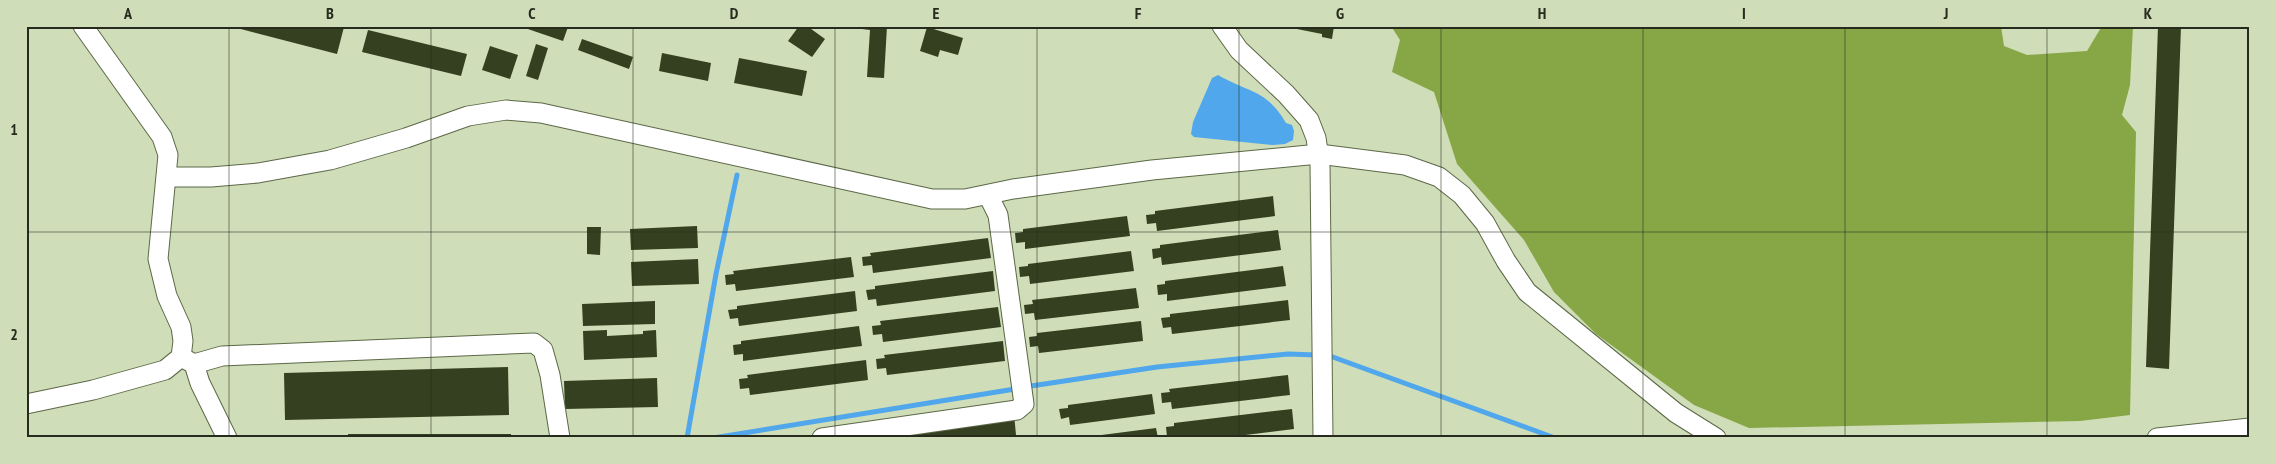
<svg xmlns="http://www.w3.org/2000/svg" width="2276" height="464" font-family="'PT Sans Narrow',sans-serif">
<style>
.forest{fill:#87a645}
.water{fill:#51a7eb}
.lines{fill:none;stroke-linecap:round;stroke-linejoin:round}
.stream{stroke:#51a7eb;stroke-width:5}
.building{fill:#354021}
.minor-casing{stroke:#5c6847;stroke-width:21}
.minor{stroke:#fff;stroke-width:19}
.grid{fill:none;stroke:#262b1d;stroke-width:1;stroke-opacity:0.55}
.neatline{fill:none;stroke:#262b1d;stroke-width:2}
.grid-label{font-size:16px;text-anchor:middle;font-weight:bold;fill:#262b1d}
</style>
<rect width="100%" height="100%" fill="#cfddb8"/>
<path class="forest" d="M1391,26H2001L2004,46L2027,55L2087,51L2102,26H2133L2130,85L2122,115L2136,132L2130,415L2080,421L1749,428L1694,405L1596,334L1554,292L1524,240L1457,164L1434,92L1392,72L1400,40Z"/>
<path class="water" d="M1218,75C1249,93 1266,89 1286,123L1292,125L1294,131L1293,140L1285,144L1273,145L1194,137L1191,134L1193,122L1212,78Z"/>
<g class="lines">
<g class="stream">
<path d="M1330,356L1555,438"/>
<path d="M1031,386L1157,367L1288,354L1317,355"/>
<path d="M687,438L716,274L737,175"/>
<path d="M713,438L1015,389"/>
</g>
</g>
<g class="building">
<path d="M229,26H342L344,27L337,54Z"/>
<path d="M565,26L568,27L563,41L522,27Z"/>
<path d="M799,26H807L825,39L812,57L788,41Z"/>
<path d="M862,26H887L884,78L867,77L870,30L862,29Z"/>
<path d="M1282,26H1334L1332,39L1322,37V34Z"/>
<path d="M2158,26H2181L2169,369L2146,367Z"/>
<path d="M927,27L963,38L958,55L940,50L938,57L920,51Z"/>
<path d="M368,30L467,54L461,76L362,52Z"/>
<path d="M582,39L633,57L629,69L578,50Z"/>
<path d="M536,44L548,48L538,80L526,76Z"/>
<path d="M490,46L518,55L510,79L482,70Z"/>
<path d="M662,53L711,63L708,81L659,71Z"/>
<path d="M739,58L807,71L802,96L734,83Z"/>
<path d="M1273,196L1275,216L1157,231L1156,223L1147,224L1146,215L1155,214V211Z"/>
<path d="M1127,216L1130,236L1025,249V242L1016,243L1015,233L1023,232V229Z"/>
<path d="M697,226L698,248L631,250L630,229Z"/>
<path d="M587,227H601L600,255L587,254Z"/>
<path d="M1278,230L1281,250L1162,265L1161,257L1153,259L1152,249L1160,248V245Z"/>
<path d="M988,238L991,258L873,273L872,265L863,266L862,257L871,256L870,253Z"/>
<path d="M1131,251L1134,271L1030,284L1029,276L1020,277L1019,267L1028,266V264Z"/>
<path d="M851,257L854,277L736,291L735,284L726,285L725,275L734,274L733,271Z"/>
<path d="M698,259L699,284L632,286L631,262Z"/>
<path d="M1283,266L1286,286L1167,301V294L1158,295L1157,285L1165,284V281Z"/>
<path d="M993,271L995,291L877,306L876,299L868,300L866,290L875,289V286Z"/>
<path d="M1136,288L1139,308L1035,320L1034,313L1025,314L1024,305L1033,304L1032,300Z"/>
<path d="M855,291L857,311L739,326L738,318L730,319L728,310L737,309V306Z"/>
<path d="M1288,300L1290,320L1172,334L1171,327L1163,328L1161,318L1170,317V314Z"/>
<path d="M655,301V324L583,326L582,304Z"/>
<path d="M998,307L1001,327L883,342L882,334L873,335L872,326L881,325L880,321Z"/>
<path d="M1141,321L1143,341L1039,353L1038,346L1030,347L1029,337L1037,336V333Z"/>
<path d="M859,326L862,346L743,361V354L734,355L733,345L741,344V341Z"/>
<path d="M607,330V336L643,334V331L656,330L657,357L584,360L583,331Z"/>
<path d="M1003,341L1005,361L887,375L886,368L877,369L876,359L885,358L884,355Z"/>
<path d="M866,360L868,380L750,395L749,388L740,389L739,379L748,378L747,375Z"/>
<path d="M508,367L509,415L285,420L284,373Z"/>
<path d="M1288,375L1290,395L1172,409L1171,402L1162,403L1161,393L1170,392L1169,389Z"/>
<path d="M657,378L658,407L565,409L564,381Z"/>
<path d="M1152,394L1155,414L1070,425L1069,417L1061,419L1059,409L1068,408V405Z"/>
<path d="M1292,409L1294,429L1221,438L1167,437L1166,427L1174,426V423Z"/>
<path d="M1014,414L1016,435L990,438H888Z"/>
<path d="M1156,428L1158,438H1086V437Z"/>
<rect x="348" y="434" width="163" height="4"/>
</g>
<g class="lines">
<defs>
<g id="minor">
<path d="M1222,26L1239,50L1286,94L1309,120L1316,138L1320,164L1323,438"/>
<path d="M167,177H211L258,173L330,160L406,138L468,116L506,110L541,113L932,199H965L1013,189L1152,170L1319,154L1405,165L1439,177L1462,195L1485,223L1506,261L1527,292L1676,413L1716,438"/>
<path d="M183,358L194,364L200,383L227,438"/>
<path d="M194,364L222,356L534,343L543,350L550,375L560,438"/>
<path d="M26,404L93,390L165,370L181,357L183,341L181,327L167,296L158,259L168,155L162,137L83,26"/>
<path d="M822,438L1017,410L1024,404L998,215L988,195"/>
<path d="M2157,438L2250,428"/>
</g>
</defs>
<use href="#minor" class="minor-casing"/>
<use href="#minor" class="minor"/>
</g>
<path class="grid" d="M229,26V438M431,26V438M633,26V438M835,26V438M1037,26V438M1239,26V438M1441,26V438M1643,26V438M1845,26V438M2047,26V438M26,232H2250"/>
<rect width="2276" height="464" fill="none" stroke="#cfddb8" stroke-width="55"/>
<rect x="28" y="28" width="2220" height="408" class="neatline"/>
<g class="grid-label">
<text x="128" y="19">A</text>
<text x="330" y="19">B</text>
<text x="532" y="19">C</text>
<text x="734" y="19">D</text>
<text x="936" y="19">E</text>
<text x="1138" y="19">F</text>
<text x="1340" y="19">G</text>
<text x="1542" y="19">H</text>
<text x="1744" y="19">I</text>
<text x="1946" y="19">J</text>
<text x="2148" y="19">K</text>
<text x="14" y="135">1</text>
<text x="14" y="340">2</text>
</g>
</svg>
